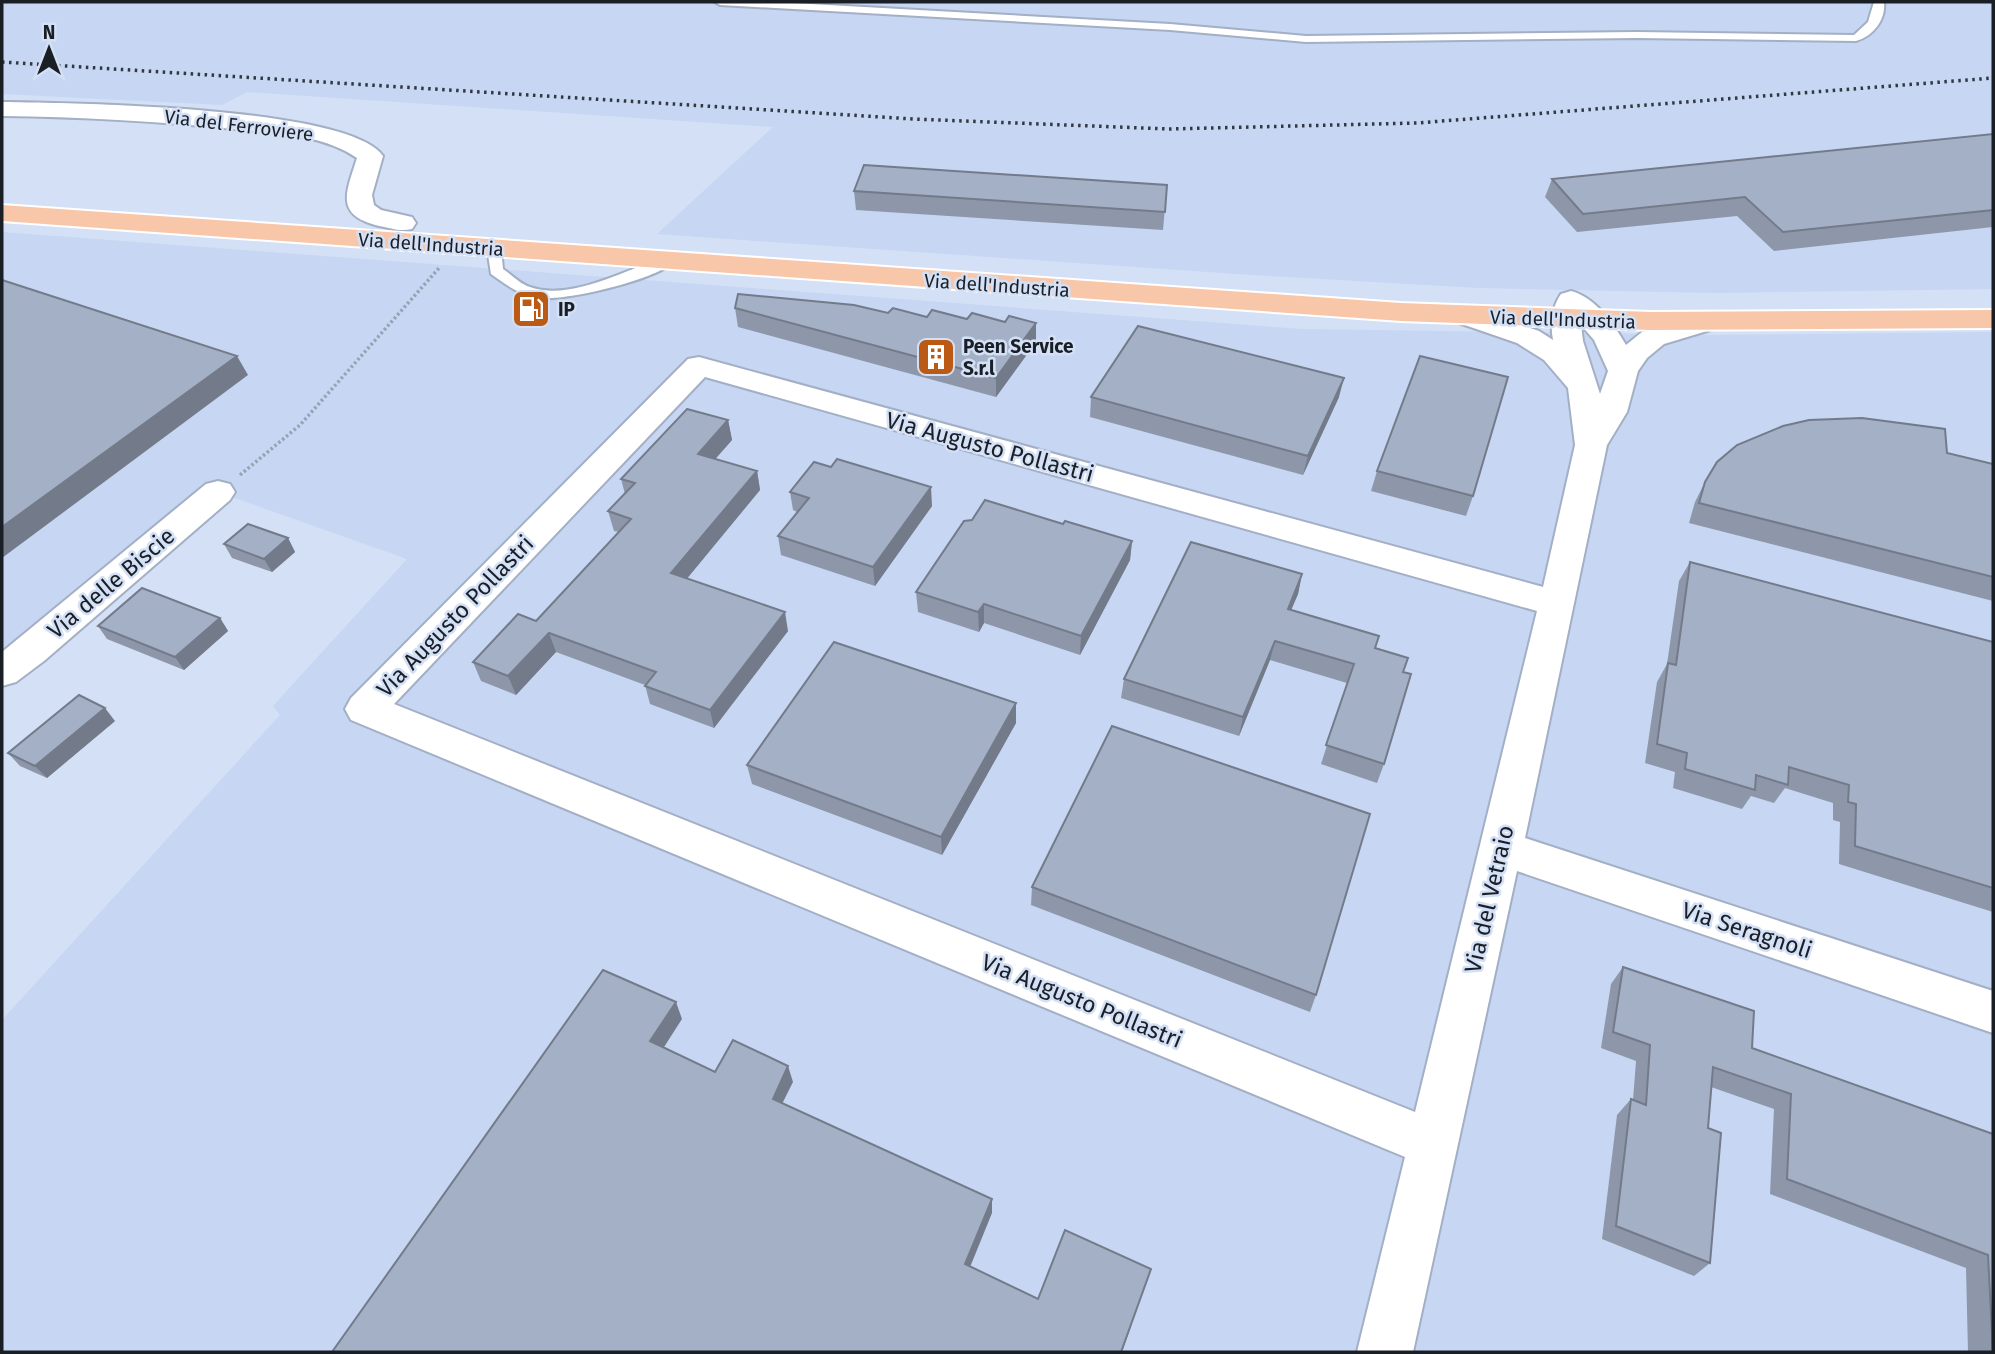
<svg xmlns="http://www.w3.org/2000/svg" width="1995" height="1354" font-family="'Fira Sans',sans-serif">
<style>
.built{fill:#c6d6f3}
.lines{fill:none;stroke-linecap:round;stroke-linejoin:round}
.service-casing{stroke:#a3afc4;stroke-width:4}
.minor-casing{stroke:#a3afc4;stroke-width:4}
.primary-casing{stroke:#fff;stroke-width:4}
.path{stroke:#98a2b3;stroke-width:3.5;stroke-dasharray:2.5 2.5;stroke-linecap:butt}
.service{fill:#fff;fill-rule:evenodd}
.minor{fill:#fff;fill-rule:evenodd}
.primary{fill:#f8c7aa;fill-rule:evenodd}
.rail{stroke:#323841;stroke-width:3.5;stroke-dasharray:2.5 4.5;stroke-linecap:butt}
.wall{fill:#8d97a9}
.shaded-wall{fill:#737b8a}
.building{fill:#a4b0c5;stroke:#737b8a;stroke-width:2}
.labels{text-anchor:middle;stroke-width:5;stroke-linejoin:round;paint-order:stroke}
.far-street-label{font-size:19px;fill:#1a1f26;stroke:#d3e0f6}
.far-poi-label{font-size:19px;font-weight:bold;fill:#1a1f26;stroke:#d3e0f6;text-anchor:start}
.street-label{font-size:23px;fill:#1a1f26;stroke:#d3e0f6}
</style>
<rect width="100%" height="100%" fill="#d3e0f6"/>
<g class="built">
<path d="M2,2H1993V289L1717,293L1479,288L1237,274L657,234L773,127L247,92L222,105L2,94Z"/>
<path d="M2,232L1301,329L1720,335L1993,332V1352H2V1020L280,715L273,706L407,559L218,492L99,596L2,674Z"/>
</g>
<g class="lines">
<defs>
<g id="service">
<path d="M715,2H774L1170,24L1306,36L1637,32L1854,35L1868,22L1874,2H1884C1886,20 1873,36 1856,41L1637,38L1306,42L1170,30L720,5Z"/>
<path d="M494,244L501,248L503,269C512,275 520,284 530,287C573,302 628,267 668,257L675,261C656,280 567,301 539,298C520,296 507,285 491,274L487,248Z"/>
</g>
<g id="minor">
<path d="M2,102C68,103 348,106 383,156L372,195L374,205L381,210L412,217L416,223L412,229C400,232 391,228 379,226C334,215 346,193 357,158C323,134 273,133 233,129C156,121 79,117 2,116Z"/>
<path d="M1571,291C1595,297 1614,324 1626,345L1642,332L1707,313L1717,316L1722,322L1717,328L1664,344L1647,358L1638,371L1627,412L1607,445L1525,838L1993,991V1033L1517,871L1413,1352H1357L1405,1157L351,720L345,709L351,698L688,359L699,357L1543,587L1575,445L1568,388L1544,360L1517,343L1456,322L1451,316L1456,310L1466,307L1539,331L1553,340C1550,324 1552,307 1561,294ZM1581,325L1594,340L1608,371L1600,394L1583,341ZM705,377L1537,611L1415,1112L394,704Z"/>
<path d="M218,481L230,484L235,492L230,500L44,661L16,682L2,686V652L206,484Z"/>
</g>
<path id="primary" d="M2,205L1401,303L1651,312L1993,310V328L1651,330L1401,321L2,221Z"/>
</defs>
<use href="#service" class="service-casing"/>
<use href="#minor" class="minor-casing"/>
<use href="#primary" class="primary-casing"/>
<path class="path" d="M240,475L300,425L440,267"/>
<use href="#service" class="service"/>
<use href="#minor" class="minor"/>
<use href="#primary" class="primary"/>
<path class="rail" d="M2,62L913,119L1169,129L1417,123L1993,78"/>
</g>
<g class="wall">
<path d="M1993,134V227L1774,251L1737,216L1577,232L1545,197L1552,179Z"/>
<path d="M1167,185L1163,230L856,210L854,191Z"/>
<path d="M735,308L888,313L1036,342L996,397L738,327Z"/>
<path d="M1091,397H1339L1303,475L1090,417Z"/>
<path d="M728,420L732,440L715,459L757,471L760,490L687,578L788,631L714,728L650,704L645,685L556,652L516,695L481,681L473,662L536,621L619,532L614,531L608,511L625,494L621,479Z"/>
<path d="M1947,453L1993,464V601L1689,523L1695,502L1705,482Z"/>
<path d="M831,467L932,506L875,586L781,555L778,536L797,512L793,510L790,492Z"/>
<path d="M1377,471L1473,496L1466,516L1371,491Z"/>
<path d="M1063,524L1132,541L1130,560L1080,655L984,623L979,632L918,612L916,592Z"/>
<path d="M288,538L295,552L272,572L232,558L224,544Z"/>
<path d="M1690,562L1993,642V912L1839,864L1840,822L1833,820V803L1785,788L1774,803L1751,796L1742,809L1673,788L1675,772L1645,763L1657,682L1667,664L1679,581Z"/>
<path d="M1302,574L1298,594L1291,610L1375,648L1403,672L1384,764L1377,783L1321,764L1347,683L1270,660L1239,736L1121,698L1124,679Z"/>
<path d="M220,618L228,631L184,670L107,639L98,626Z"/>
<path d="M1016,703V723L942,855L752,784L747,765Z"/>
<path d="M115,721L47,778L20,766L8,753Z"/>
<path d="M1032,887L1316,995L1310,1012L1031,905Z"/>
<path d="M1623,967L1752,1048L1993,1134V1352H1968L1966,1268L1770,1194L1774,1109L1711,1087L1708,1128L1710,1263L1694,1276L1602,1239L1617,1115L1631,1099L1633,1100L1636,1061L1601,1048L1611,984Z"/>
</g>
<g class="shaded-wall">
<path d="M1036,323V342L996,397V378Z"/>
<path d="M237,356L248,375L2,558V527Z"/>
<path d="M1344,378L1339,397L1303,475L1308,456Z"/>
<path d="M728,420L732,440L703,473L698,454Z"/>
<path d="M757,471L760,490L676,592L671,573Z"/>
<path d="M931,487L932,506L875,586L873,567Z"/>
<path d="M288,538L295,552L272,572L264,559Z"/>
<path d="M1132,541L1130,560L1080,655L1081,636Z"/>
<path d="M1302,574L1298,594L1283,629L1288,609Z"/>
<path d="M984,604V623L979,632L978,612Z"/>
<path d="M785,612L788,631L714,728L710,710Z"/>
<path d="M220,618L228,631L184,670L175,657Z"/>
<path d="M549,633L556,652L516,695L508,676Z"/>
<path d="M1275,641L1270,660L1239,736L1243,717Z"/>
<path d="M1016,703V723L942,855L941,837Z"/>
<path d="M105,708L115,721L47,778L35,766Z"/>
<path d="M676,1002L682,1019L657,1058L650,1041Z"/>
<path d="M788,1066L793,1082L777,1114L773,1099Z"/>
<path d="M992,1199V1213L966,1277L965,1264Z"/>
<path d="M1151,1269L1122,1352H1121Z"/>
</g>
<g class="building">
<path d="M1993,134V210L1783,232L1745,197L1583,214L1552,179Z"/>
<path d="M864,165L1167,185L1165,212L854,191Z"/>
<path d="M2,280L237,356L2,527Z"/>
<path d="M738,294L854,305L888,313L893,308L927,317L932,310L967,319L972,313L1005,322L1009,316L1036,323L996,378L735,308Z"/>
<path d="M1138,326L1344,378L1308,456L1091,397Z"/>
<path d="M1420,356L1508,377L1473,496L1377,471Z"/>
<path d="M687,409L728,420L698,454L757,471L671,573L785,612L710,710L645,686L656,672L549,633L508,676L473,662L518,614L536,621L631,519L608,511L635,483L621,479Z"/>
<path d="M1862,418L1945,429L1947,453L1993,464V577L1699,503L1705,482L1717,462L1737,445L1783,426L1809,420Z"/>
<path d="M837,459L931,487L873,567L778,536L809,498L790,492L814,462L831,467Z"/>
<path d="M985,500L1063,524L1065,521L1132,541L1081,636L984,604L978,612L916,592L964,521L972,520Z"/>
<path d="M248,524L288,538L264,559L224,544Z"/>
<path d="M1191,542L1302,574L1288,609L1379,636L1375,648L1408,658L1403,672L1411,674L1384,764L1326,745L1354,664L1275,641L1243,717L1124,679Z"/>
<path d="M1690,562L1993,642V888L1855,846L1856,804L1848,802L1849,785L1789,767L1788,785L1756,775L1755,790L1685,769L1687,753L1657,744L1668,663L1676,665Z"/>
<path d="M142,588L220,618L175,657L98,626Z"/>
<path d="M834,642L1016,703L941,837L747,765Z"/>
<path d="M79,695L105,708L35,766L8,753Z"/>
<path d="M1112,726L1370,814L1316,995L1032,887Z"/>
<path d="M1623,967L1754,1011L1752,1048L1993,1134V1352L1988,1255L1787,1179L1791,1094L1713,1067L1708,1128L1721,1133L1710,1263L1616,1226L1631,1099L1646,1105L1650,1045L1613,1032Z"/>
<path d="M603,970L676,1002L650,1041L715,1072L733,1040L788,1066L773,1099L992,1199L965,1264L1038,1299L1065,1230L1151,1269L1121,1352H332Z"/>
</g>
<defs>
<symbol id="fuel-square" viewBox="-11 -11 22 22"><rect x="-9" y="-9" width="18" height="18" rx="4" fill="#ba5a14" stroke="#d3e0f6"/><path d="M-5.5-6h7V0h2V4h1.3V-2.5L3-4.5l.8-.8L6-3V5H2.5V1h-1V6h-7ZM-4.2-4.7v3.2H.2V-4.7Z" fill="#fff"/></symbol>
<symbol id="building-square" viewBox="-11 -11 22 22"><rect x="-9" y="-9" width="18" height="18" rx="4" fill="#ba5a14" stroke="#d3e0f6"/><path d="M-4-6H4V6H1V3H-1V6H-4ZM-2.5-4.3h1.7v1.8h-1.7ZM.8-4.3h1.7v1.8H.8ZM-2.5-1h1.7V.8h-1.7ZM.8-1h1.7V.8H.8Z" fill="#fff"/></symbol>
</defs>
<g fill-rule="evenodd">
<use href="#fuel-square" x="509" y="287" width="44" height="44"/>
<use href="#building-square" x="914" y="335" width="44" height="44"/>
</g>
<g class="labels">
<g class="far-street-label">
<text transform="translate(239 125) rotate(7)" y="7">Via del Ferroviere</text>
<text transform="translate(431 244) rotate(4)" y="7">Via dell'Industria</text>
<text transform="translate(997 285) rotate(4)" y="7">Via dell'Industria</text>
<text transform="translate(1563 319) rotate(2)" y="7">Via dell'Industria</text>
</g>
<g class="far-poi-label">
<text x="558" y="316">IP</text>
<text x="963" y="353">Peen Service<tspan x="963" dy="22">S.r.l</tspan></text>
</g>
<g class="street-label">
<text transform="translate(990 447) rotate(15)" y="8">Via Augusto Pollastri</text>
<text transform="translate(111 583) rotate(-40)" y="8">Via delle Biscie</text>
<text transform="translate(455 616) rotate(-46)" y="8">Via Augusto Pollastri</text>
<text transform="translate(1489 899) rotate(-77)" y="8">Via del Vetraio</text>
<text transform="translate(1747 930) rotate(18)" y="8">Via Seragnoli</text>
<text transform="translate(1082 1001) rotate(22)" y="8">Via Augusto Pollastri</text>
</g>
</g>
<rect width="1995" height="1354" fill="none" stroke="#1a1f26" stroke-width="7"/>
<g transform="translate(49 49)" stroke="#d3e0f6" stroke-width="5" paint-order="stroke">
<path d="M0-5L12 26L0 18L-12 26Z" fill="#1a1f26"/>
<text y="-10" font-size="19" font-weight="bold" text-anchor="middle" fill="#1a1f26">N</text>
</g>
</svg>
